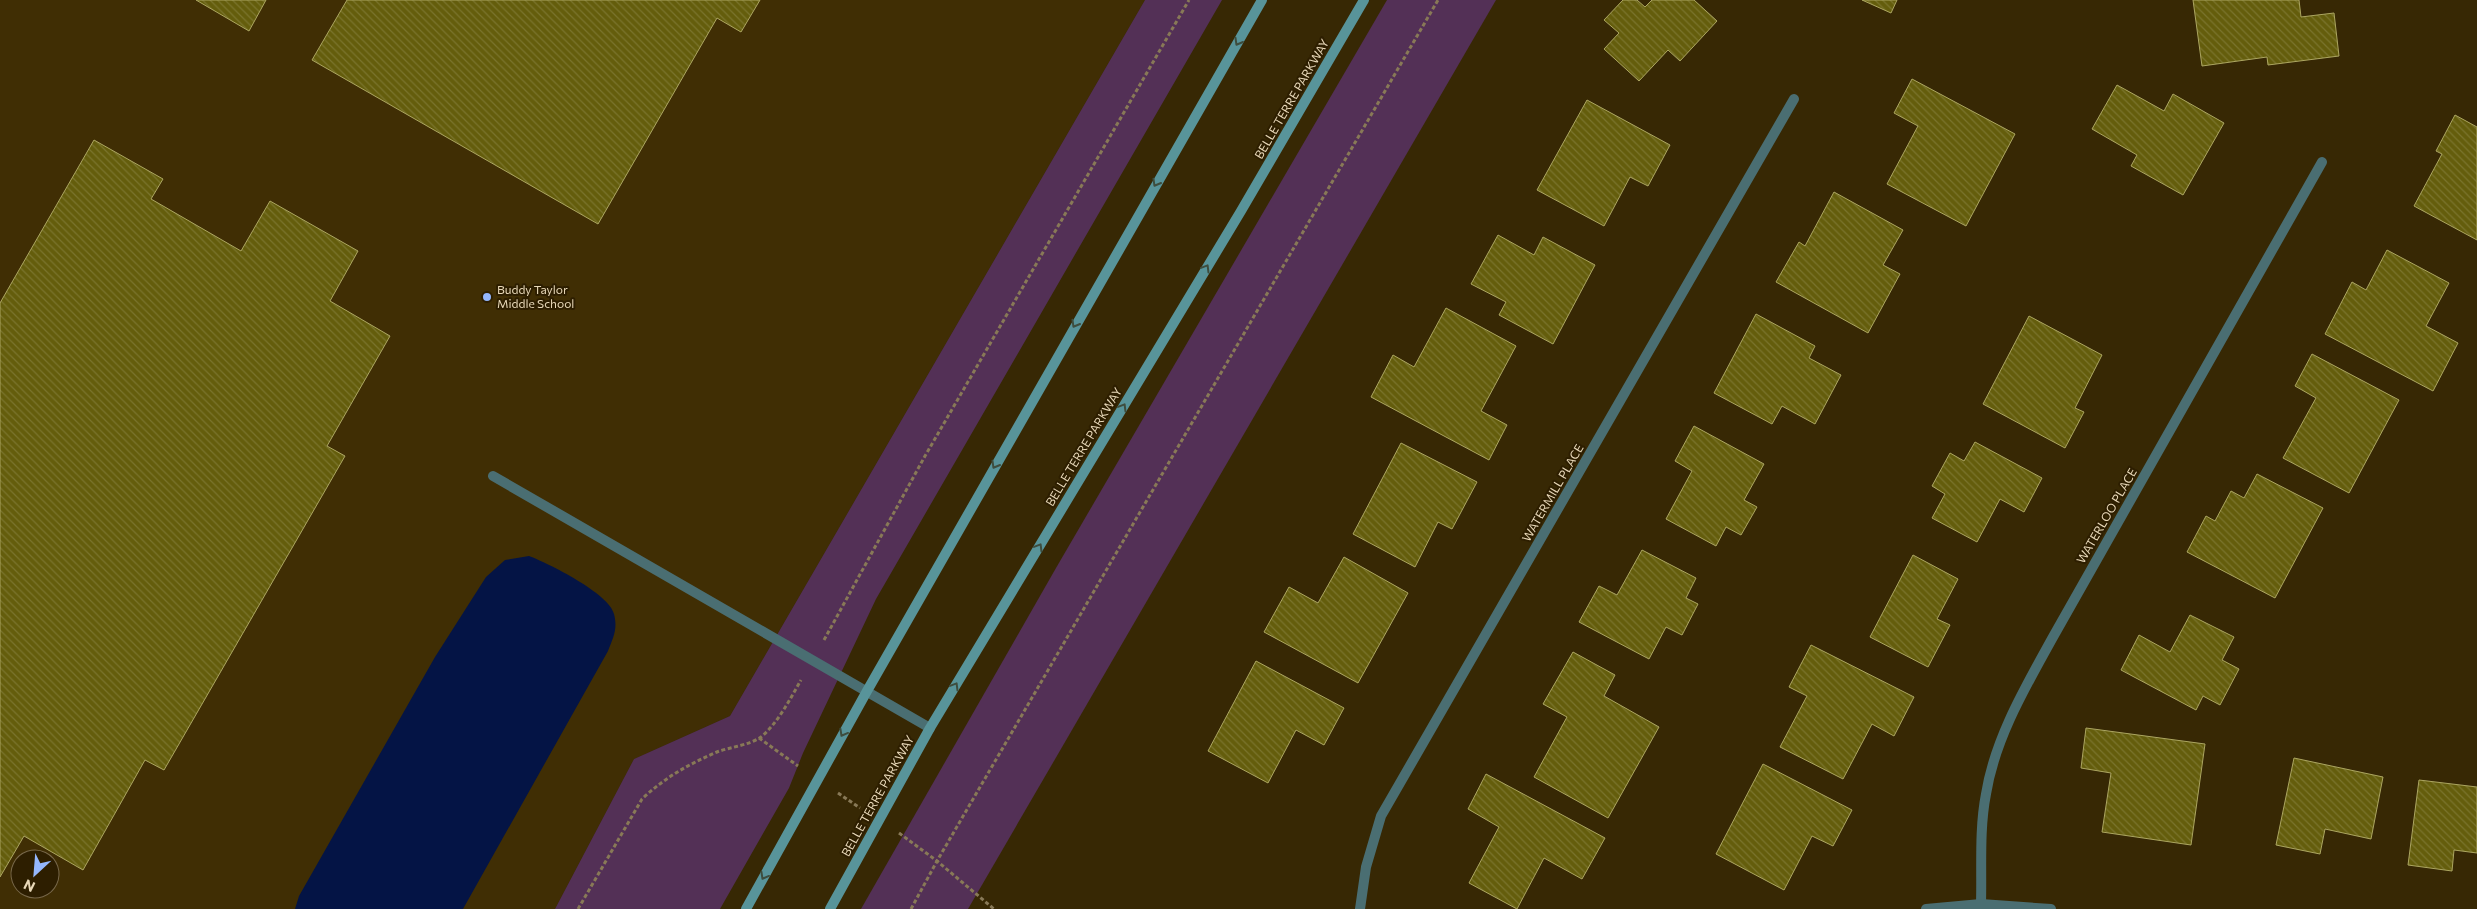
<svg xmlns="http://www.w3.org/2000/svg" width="2477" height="909" font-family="Commissioner,sans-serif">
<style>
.built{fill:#402e04;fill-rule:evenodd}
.green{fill:#533056}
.water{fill:#041445}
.building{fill:url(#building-back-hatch);stroke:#aca661}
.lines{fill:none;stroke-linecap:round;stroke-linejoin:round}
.path{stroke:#887957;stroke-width:3;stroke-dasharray:4 2.5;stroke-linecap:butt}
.lane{stroke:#4a6e72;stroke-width:10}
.street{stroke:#4a6e72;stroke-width:10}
.secondary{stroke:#58949a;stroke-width:10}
.oneway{stroke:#3e4d3e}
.poi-dot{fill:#94b7fd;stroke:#2d1e00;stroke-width:2}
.labels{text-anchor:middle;stroke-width:4;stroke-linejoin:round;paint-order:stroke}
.street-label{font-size:12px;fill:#e8d8b8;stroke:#2d1e00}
.poi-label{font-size:12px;fill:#e8d8b8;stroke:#2d1e00;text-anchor:start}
</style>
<defs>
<pattern id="building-back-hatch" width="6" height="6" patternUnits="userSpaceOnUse" patternTransform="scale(1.25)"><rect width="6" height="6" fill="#645d0c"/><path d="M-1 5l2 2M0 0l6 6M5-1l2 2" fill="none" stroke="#7a742d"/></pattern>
</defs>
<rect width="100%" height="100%" fill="#372804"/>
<path class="built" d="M0,0H1145L730,716L634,759L555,909H0ZM20,859H50V889H20Z"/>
<g class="green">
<path d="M1145,0H1222L876,599L803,753L789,788L720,909H555L634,759L730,716Z"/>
<path d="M1387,0H1496L968,909H861L1056,568Z"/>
</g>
<path class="water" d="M529,556C548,563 610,594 614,614C618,629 613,638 608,651L463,909H295L299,896L435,657L486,577L505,560Z"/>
<g class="building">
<path d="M196,0H266L249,31Z"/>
<path d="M347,0H760L741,32L717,18L598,224L312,60Z"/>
<path d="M1623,0H1637L1645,7L1652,0H1694L1717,21L1680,61L1668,50L1639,81L1604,49L1619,33L1604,20Z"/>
<path d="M1862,0H1897L1891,13Z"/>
<path d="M2193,0H2299L2301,17L2334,13L2339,56L2268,65L2267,57L2202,66Z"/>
<path d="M1912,79L2015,134L1966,226L1887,184L1918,126L1894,113Z"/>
<path d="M2117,85L2164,111L2173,94L2224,123L2183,195L2131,166L2137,155L2092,129Z"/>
<path d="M1587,100L1670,145L1648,186L1630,177L1604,226L1537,190Z"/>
<path d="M2455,115L2477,127V240L2414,206L2442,154L2436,151Z"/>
<path d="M94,140L163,179L151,199L241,251L270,201L358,251L330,301L390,336L327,446L345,456L164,770L145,760L83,870L24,836L0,877V303Z"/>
<path d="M1834,192L1903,230L1883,265L1900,274L1868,333L1776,282L1799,242L1805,246Z"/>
<path d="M1498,235L1534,255L1543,237L1595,265L1553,344L1499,315L1506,302L1471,284Z"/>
<path d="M2387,250L2449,283L2426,326L2458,343L2433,391L2325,334L2352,282L2366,290Z"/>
<path d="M1446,308L1516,346L1481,411L1507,425L1489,460L1371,397L1393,355L1414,367Z"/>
<path d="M1756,314L1815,346L1809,358L1841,375L1815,424L1782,406L1772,424L1714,393Z"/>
<path d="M2029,316L2102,355L2075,408L2084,412L2065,448L1983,404Z"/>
<path d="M2312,354L2399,400L2349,493L2283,458L2316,398L2295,386Z"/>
<path d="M1694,426L1764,464L1744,500L1757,507L1741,535L1726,527L1716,546L1666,519L1692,471L1675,461Z"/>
<path d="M1975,442L2042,478L2024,512L2000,499L1977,542L1932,518L1945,494L1932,486L1950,453L1964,461Z"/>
<path d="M1401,443L1477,482L1452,529L1438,522L1415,567L1353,534Z"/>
<path d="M2257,474L2323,508L2275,598L2187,552L2206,516L2215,521L2231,491L2244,498Z"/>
<path d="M1642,550L1696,578L1686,598L1698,604L1682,635L1666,627L1649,659L1579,622L1599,586L1617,595Z"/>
<path d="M1913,555L1958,579L1937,619L1950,625L1928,667L1870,637Z"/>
<path d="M1344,557L1408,593L1358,683L1264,632L1289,587L1318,603Z"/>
<path d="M2190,615L2234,637L2222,660L2239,669L2220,705L2203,696L2196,710L2121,670L2139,635L2170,652Z"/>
<path d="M1811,645L1914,697L1894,736L1872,724L1843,779L1780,747L1807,696L1789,687Z"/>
<path d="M1573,652L1615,675L1604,696L1659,727L1608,818L1534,777L1567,717L1543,704Z"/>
<path d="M1256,661L1344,708L1324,745L1296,730L1268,783L1208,751Z"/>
<path d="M2086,728L2205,744L2191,845L2102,832L2111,773L2081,768Z"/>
<path d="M2294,758L2383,777L2371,839L2325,829L2320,854L2276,845Z"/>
<path d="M1763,764L1852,810L1833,846L1812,836L1784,890L1716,854Z"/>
<path d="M1486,774L1605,838L1582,879L1544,858L1517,909L1469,883L1499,827L1468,809Z"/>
<path d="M2419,780L2477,787V853L2454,850L2452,871L2408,865Z"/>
</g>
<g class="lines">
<g class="path">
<path d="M824,640L925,456L1189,0"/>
<path d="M759,738L798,766"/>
<path d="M838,793L860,808"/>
<path d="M899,833L937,861L994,909"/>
<path d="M578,909L642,799C664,778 689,764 717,752C730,747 750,745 761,737C778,723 790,699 801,680"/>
<path d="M911,909L937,861L1438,0"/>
</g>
<path class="lane" d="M493,476L930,728"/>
<g class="street">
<path d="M1981,904C1982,868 1979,830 1986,794C1995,738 2026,686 2053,637L2322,162"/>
<path d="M1360,909L1366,867L1381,816L1794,99"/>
<path d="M1926,909L1981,904L2051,909"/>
</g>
<g class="secondary">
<path d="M746,909L867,691L1262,0"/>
<path d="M830,909L930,728L1241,211L1364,0"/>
</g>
</g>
<defs><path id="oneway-chevron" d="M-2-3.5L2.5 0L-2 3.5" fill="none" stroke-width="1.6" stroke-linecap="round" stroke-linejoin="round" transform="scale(1.25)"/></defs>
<g class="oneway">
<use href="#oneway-chevron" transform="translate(1238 42) rotate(120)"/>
<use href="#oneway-chevron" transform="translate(1156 183) rotate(120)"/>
<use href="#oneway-chevron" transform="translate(1206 268) rotate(-59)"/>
<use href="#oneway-chevron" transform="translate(1075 324) rotate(120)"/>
<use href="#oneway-chevron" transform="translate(1123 407) rotate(-59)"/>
<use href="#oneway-chevron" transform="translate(995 465) rotate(120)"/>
<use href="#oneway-chevron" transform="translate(1039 547) rotate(-59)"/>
<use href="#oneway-chevron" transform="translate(955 686) rotate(-59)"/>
<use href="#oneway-chevron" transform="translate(843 733) rotate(119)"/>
<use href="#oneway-chevron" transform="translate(764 876) rotate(119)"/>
</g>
<circle class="poi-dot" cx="487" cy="297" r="5"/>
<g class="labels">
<g class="street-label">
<text transform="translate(1292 99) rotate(-60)" y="4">BELLE TERRE PARKWAY</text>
<text transform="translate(1084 447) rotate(-59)" y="4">BELLE TERRE PARKWAY</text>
<text transform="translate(1553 493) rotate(-60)" y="4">WATERMILL PLACE</text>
<text transform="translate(2107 516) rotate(-60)" y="4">WATERLOO PLACE</text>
<text transform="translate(878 796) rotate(-61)" y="4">BELLE TERRE PARKWAY</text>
</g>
<g class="poi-label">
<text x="497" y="294">Buddy Taylor<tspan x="497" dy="14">Middle School</tspan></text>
</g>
</g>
<g transform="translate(35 874) rotate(206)"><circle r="24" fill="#2d1e00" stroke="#78684a"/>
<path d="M0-4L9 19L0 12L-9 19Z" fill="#94b7fd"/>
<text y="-8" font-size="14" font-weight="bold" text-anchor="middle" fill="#e8d8b8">N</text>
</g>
</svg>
